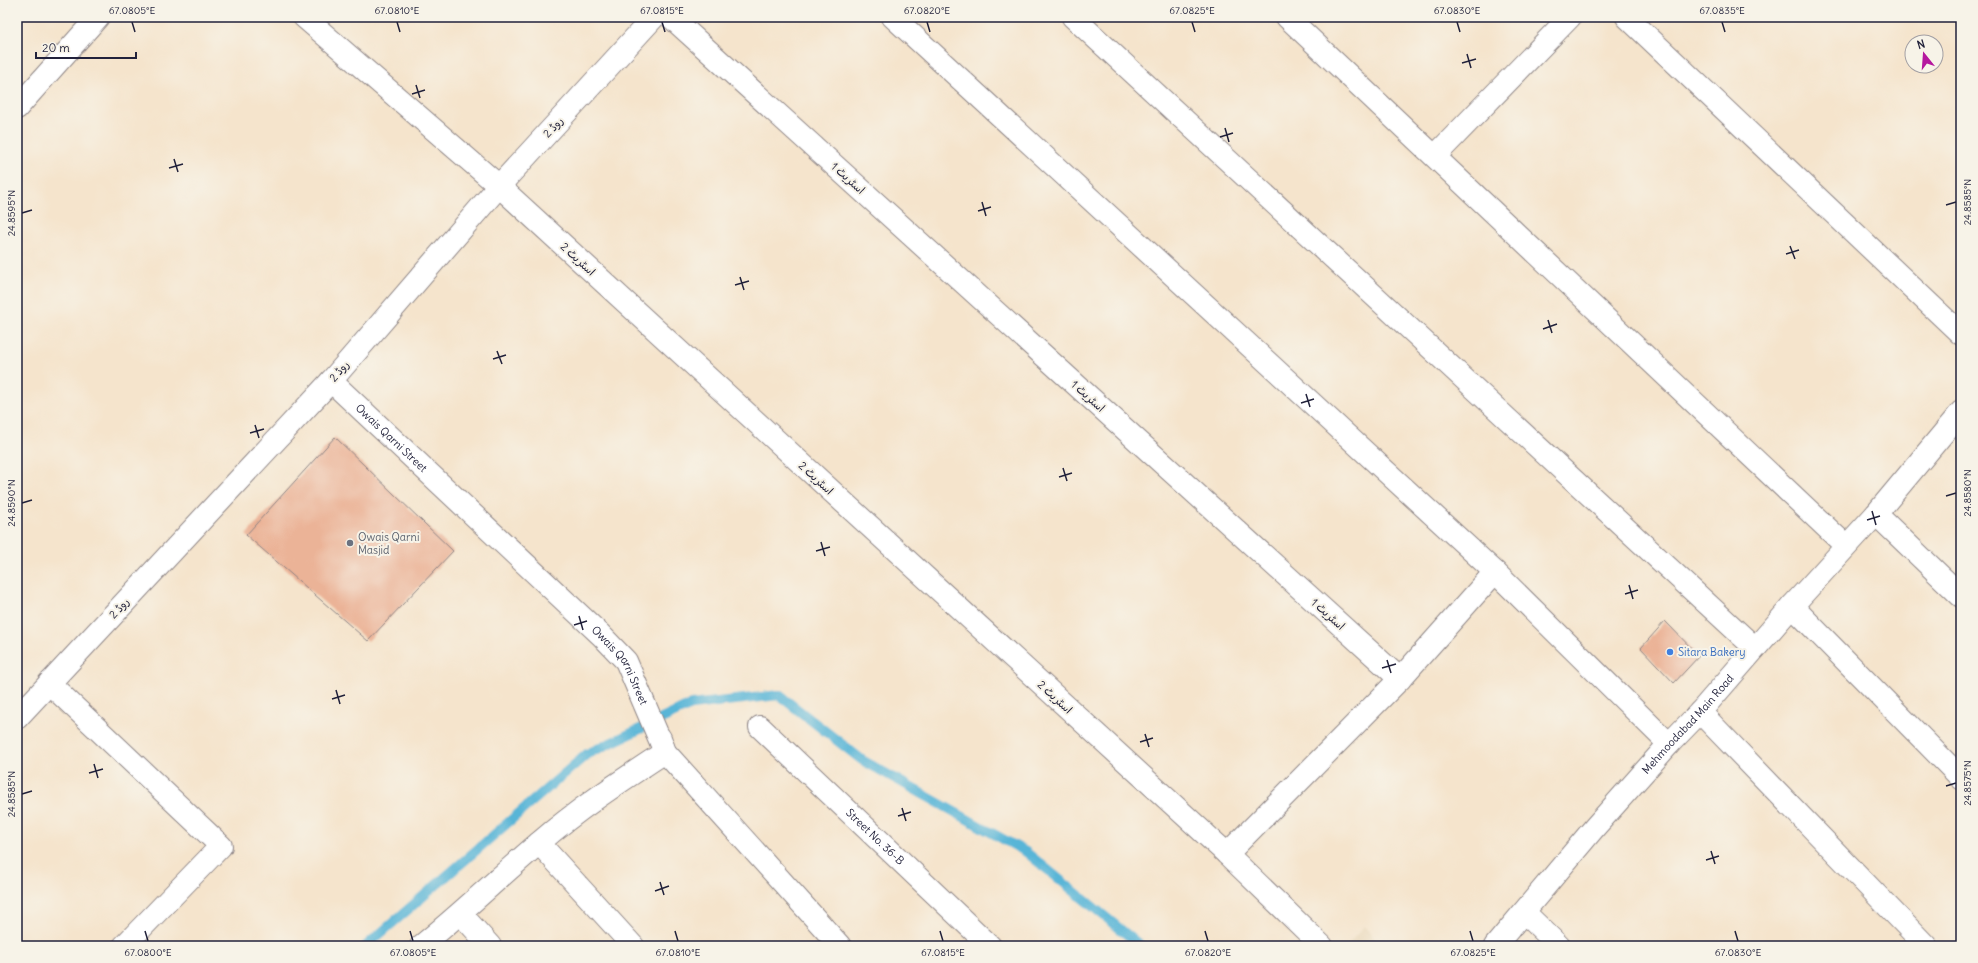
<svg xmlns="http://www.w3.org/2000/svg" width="1978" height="963" font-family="Delius,'Playpen Sans Arabic',sans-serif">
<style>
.built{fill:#ead8ba}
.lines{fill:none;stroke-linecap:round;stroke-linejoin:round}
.stream{stroke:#59b5d7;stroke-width:10}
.building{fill:#ebb397}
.minor-casing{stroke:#8c8384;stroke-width:24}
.tertiary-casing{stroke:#8c8384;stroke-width:24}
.secondary-casing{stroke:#8c8384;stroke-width:24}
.minor{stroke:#fff;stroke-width:22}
.tertiary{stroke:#fff;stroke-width:22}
.secondary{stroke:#fff;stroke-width:22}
.ticks{fill:none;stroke:#22223b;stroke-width:1.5}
.worship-dot{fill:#6b7280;stroke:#f7f3e8;stroke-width:1.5}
.shop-dot{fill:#3f7fe0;stroke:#f7f3e8;stroke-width:1.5}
.labels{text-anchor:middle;stroke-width:4;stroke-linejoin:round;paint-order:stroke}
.street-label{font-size:11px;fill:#22223b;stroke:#f7f3e8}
.worship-label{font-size:11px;fill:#5b616d;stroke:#f7f3e8;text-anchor:start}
.shop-label{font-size:11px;fill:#366cbe;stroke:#f7f3e8;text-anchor:start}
.neatline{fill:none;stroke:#22223b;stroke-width:1.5}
.ticks-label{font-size:10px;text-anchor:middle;fill:#22223b}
</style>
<rect width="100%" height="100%" fill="#f7f3e8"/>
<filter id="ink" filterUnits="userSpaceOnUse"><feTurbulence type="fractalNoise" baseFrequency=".025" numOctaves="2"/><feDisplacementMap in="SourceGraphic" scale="8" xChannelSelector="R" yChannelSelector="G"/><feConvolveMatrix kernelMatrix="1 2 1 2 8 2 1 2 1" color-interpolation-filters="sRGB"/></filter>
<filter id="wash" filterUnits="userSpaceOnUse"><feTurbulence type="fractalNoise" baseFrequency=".012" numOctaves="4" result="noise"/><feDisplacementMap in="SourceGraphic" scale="16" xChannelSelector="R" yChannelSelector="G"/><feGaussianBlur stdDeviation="0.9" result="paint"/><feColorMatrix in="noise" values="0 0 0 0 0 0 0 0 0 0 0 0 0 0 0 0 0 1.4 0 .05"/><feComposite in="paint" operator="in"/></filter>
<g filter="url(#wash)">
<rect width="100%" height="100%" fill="#f5e4cc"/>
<path class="built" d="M1364,926L1381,946H1347Z"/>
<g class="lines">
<path class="stream" d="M366,946L587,754L691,705L779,695L862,760L1026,852L1141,946"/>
</g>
<g id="blocks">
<g class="building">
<path d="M335,437L453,551L368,641L246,535Z"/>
<path d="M1665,621L1699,656L1674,683L1641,648Z"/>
</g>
</g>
</g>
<g filter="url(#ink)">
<use href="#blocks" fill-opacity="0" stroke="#8c8384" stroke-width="1"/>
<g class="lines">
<defs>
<g id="minor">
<path d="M304,17L499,186L1227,854L1322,946"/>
<path d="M671,17L1400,679"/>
<path d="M893,17L1495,572L1669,744"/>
<path d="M1287,17L1845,545"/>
<path d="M1627,17L1961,334"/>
<path d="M17,108L98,17"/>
<path d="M1435,156L1570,17"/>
<path id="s1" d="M331,381L601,635L626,661L665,752L840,946"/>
<path d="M1876,514L1961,596"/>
<path d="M1792,606L1961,778"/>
<path d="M49,683L221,846L124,946"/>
<path d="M17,718L331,381L499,186L654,17"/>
<path id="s2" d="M760,727L990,946"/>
<path d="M539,843L633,946"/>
<path d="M1227,854L1400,679L1495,572"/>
<path d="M1524,912L1559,946"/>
<path d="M461,914L490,946"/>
<path d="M421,946C462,913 499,877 539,843C578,809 621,781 665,752L660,738"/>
</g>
<path id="tertiary" d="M1700,712L1926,946"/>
<g id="secondary">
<path d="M1073,17L1755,648"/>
<path id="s3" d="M1495,946L1595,827L1669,744L1700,712L1792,606L1876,514L1961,412"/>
</g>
</defs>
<use href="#minor" class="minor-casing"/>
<use href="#tertiary" class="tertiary-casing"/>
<use href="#secondary" class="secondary-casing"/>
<use href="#minor" class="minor"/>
<use href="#tertiary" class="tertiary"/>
<use href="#secondary" class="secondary"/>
</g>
</g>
<path class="ticks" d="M132,22L135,32M397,22L400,32M662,22L665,32M927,22L930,32M1192,22L1195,32M1457,22L1460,32M1722,22L1725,32M1467,54L1471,68M1462,63L1476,59M416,85L420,98M412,94L425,90M1225,128L1229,142M1220,137L1233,133M174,159L178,172M169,168L183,164M982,202L986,216M1946,205L1956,202M978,211L991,207M22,213L32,210M1790,246L1795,259M1786,254L1799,250M740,277L744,290M735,285L749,281M1548,320L1552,333M1543,329L1557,324M497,351L502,364M493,359L506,355M1306,394L1310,407M1301,403L1314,399M255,425L259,438M250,433L264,429M1063,468L1067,481M1059,477L1072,473M1946,496L1956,493M22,503L32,500M1872,511L1876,525M1867,520L1880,516M821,542L825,556M816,551L830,547M1629,585L1633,599M1625,594L1638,590M579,616L583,630M574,625L587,621M1387,660L1391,673M1382,668L1396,664M336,690L340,704M332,699L345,695M1145,734L1149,747M1140,742L1153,738M94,764L98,778M89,773L103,769M1946,786L1956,783M22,794L32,791M902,808L906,821M898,816L911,812M1711,851L1715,864M1706,860L1719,856M660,882L664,895M655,891L669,886M145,931L148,941M410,931L413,941M675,931L678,941M940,931L943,941M1205,931L1208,941M1470,931L1473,941M1735,931L1738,941"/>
<circle class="worship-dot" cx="350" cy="543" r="4"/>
<circle class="shop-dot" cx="1670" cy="652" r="4"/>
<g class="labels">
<g class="street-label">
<text transform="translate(553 127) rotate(-47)" y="4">روڈ 2</text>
<text transform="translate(848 178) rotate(42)" y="4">اسٹریٹ 1</text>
<text transform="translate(578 259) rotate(43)" y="4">اسٹریٹ 2</text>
<text transform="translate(339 371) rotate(-49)" y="4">روڈ 2</text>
<text transform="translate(1088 396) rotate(42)" y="4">اسٹریٹ 1</text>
<text dy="4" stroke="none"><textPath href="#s1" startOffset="83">Owais Qarni Street</textPath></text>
<text transform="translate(816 478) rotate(43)" y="4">اسٹریٹ 2</text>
<text transform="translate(119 608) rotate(-47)" y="4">روڈ 2</text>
<text transform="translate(1328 614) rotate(42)" y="4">اسٹریٹ 1</text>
<text dy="4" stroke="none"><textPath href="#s1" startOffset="407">Owais Qarni Street</textPath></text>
<text transform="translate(1055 697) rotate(43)" y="4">اسٹریٹ 2</text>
<text dy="4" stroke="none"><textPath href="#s3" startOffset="294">Mehmoodabad Main Road</textPath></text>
<text dy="4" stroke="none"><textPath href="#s2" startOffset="159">Street No. 36-B</textPath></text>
</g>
<g class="worship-label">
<text x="358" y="541">Owais Qarni<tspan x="358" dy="13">Masjid</tspan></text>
</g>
<g class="shop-label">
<text x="1678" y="656">Sitara Bakery</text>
</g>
</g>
<rect width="1978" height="963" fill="none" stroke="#f7f3e8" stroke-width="44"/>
<g transform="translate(1924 54) rotate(343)"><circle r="19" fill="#f7f3e8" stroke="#a29fa3"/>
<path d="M0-3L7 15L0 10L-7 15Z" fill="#b5179e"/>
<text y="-6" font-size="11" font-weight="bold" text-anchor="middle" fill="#22223b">N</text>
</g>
<path d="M36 52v6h100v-6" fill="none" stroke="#22223b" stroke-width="2"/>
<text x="42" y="52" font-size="12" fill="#22223b" stroke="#f7f3e8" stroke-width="3" paint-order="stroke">20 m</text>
<rect x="22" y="22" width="1934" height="919" class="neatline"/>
<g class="ticks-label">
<text x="132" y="14">67.0805°E</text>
<text x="397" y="14">67.0810°E</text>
<text x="662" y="14">67.0815°E</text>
<text x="927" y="14">67.0820°E</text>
<text x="1192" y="14">67.0825°E</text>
<text x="1457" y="14">67.0830°E</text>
<text x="1722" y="14">67.0835°E</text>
<text transform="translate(1967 202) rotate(-90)" y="4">24.8585°N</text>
<text transform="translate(11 213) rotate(-90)" y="4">24.8595°N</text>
<text transform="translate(1967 493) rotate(-90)" y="4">24.8580°N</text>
<text transform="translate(11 503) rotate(-90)" y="4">24.8590°N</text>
<text transform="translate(1967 783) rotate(-90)" y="4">24.8575°N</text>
<text transform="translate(11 794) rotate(-90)" y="4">24.8585°N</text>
<text x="148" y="956">67.0800°E</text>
<text x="413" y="956">67.0805°E</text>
<text x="678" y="956">67.0810°E</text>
<text x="943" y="956">67.0815°E</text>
<text x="1208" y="956">67.0820°E</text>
<text x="1473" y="956">67.0825°E</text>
<text x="1738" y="956">67.0830°E</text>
</g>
</svg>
